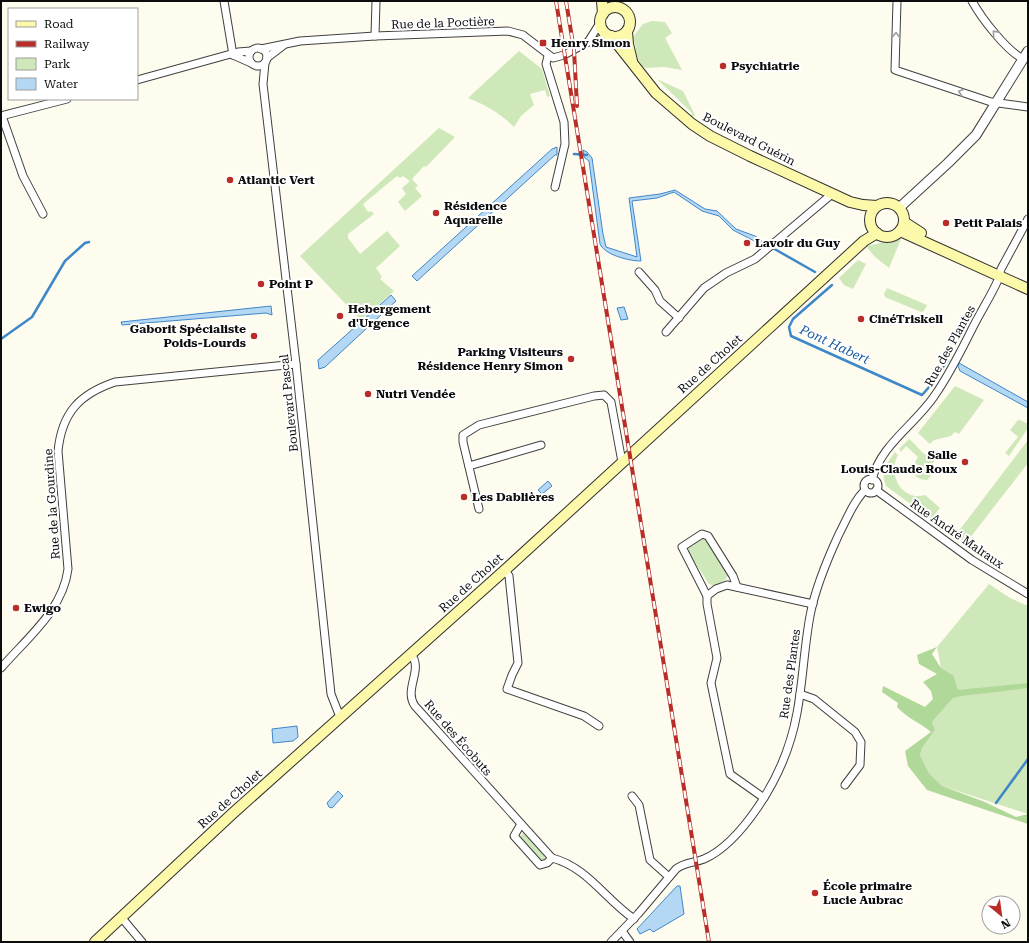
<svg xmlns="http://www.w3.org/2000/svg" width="1029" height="943" font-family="'Roboto Serif',serif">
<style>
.green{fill:#cee8b9}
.forest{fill:#b0d899}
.water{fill:#b4d8f4;stroke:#3e87c9}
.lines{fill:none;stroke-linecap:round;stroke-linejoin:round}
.stream{stroke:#3e87c9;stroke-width:2.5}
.minor-casing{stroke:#404040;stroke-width:9}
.tertiary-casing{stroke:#404040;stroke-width:11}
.secondary-casing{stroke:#2f2f2f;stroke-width:12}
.minor{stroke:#fff;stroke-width:7}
.tertiary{stroke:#fff;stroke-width:9}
.secondary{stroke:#fcf9ab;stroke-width:10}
.rail-casing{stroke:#b92d29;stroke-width:4}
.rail{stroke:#fff;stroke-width:2.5;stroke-dasharray:8;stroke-linecap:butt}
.oneway{stroke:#9e9e9e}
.poi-dot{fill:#b92d29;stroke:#fff;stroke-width:1.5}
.labels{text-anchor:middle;stroke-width:4;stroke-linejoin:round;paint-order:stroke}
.street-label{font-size:12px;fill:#0d0d0d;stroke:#fff}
.poi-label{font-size:12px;font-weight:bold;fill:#0d0d0d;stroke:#fff;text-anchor:start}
.water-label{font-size:13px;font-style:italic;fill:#1a599b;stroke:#fff}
</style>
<rect width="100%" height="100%" fill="#fefcee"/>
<g class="green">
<path d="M652,21L665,22L672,33L665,38L682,70L664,67L646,68L642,66L634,53L636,48L633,37L643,24Z"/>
<path d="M519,51L542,69L550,96L547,97L545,90L530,94L534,105L521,116L514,127C501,114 486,105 468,98Z"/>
<path d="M657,79L683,91L695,115L691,117L692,113Z"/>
<path d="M439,128L455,137L426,167L424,166L412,179L418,186L415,188L422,196L405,211L398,202L406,194L402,188L410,181L403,176L400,178L397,176L363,204L368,212L371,211L374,214L348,234V238L360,254L387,231L400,246L376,268L382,277L380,279L394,291L361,320L300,256Z"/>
<path d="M901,239L889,268L874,256L866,246Z"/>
<path d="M858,260L866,264L853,289L844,285L839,278Z"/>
<path d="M887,288L927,305L924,311L921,312L885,297L884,294Z"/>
<path d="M955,386L984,400L959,434L955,432L951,436L934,440L930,444L918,433Z"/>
<path d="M1018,420H1020L1028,424V428L1009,456L1005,453L1018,437L1010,430Z"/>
<path d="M909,439C917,445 923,457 933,457L935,460L932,464L935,471L927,480C911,479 911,468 918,457L906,446L901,452L899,449Z"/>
<path d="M1028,440V463L966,543L955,536Z"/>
<path d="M895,452L898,455C887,474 902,502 925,495L940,508L931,519L886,486C880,470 886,465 895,452Z"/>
<path d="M703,537L707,539L728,575L726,579L715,586L709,584L688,552L689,546Z"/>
<path d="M989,584L1010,598L1028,606V814L942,786L929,773L920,755L922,748L935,730L932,722L953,698V675L941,668L937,647Z"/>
<path d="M524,833L544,855L545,858L543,860L539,859L521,839L520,836Z"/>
</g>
<path class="forest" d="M937,647L932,654L941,668L953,675L958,690L1028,683V688L961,696L953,698L932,722L935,730L922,748L920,755L929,773L942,786L985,802L1016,817L1028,814V824L927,790L908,766L905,751L931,732C919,722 908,719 897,707L898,703L882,692L883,686L925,707L933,699L931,691L923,682L937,674L919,664L917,655Z"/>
<g class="water">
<path d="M557,147V155H555L417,281L412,276L552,149Z"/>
<path d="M583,150L587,152L592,158L603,234L606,247L637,257L629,198L660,194L675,190L705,209L717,211L736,229L755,236L766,244L764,246L733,230L719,216L702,211L674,192L657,198L632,201L641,261C629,261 605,255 600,244L589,161L584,157Z"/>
<path d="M391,295L396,301L325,367L319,369L318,360Z"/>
<path d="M271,306L272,315L266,313L122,325L121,322Z"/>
<path d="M624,307L628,319L621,320L617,308Z"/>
<path d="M959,363L1028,402V408L960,371L958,366Z"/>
<path d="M548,481L552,486L542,494L538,490Z"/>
<path d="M297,726L298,737L293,741L273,743L272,729Z"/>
<path d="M338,791L343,796L332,808L329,807L327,803Z"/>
<path d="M677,886H680L684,914L655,931L653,932L650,929L640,934L637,929Z"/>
</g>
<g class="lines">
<g class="stream">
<path d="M574,154L587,155"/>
<path d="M771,247L815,272"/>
<path d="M832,285L793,319L789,327L791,336L922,395L930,386"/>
<path d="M1,339L32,317L65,261L85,243L89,242"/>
<path d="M939,372L948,360"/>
<path d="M996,803L1028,759"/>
</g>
<defs>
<g id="minor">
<path d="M224,1L233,55"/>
<path d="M897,1L895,70L991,102L1028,107"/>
<path d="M972,1C982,19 1006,50 1023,59"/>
<path d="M375,36L376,1"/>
<path d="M588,42L600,23"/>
<circle cx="258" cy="57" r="9"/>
<path d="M261,49L300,41L375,36L508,31L523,35L553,58L564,55L588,42H595L608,36"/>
<path d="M233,55L251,63"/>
<path d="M548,56L546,64L564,122L565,144L555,187"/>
<path d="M267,58L284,45"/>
<path d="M265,63L263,84L296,364L331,694L340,717"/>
<path d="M137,80L238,52L251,51"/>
<path d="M1,116L67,99"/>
<path d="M2,116L23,176L43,214"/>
<path d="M639,272L655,290L660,301L679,318"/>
<path d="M666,332L704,288L726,273L755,259L832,194"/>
<path d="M469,466L541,445"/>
<circle cx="871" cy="486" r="7"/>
<path d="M872,480C880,445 916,424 935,395C949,375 960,353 971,331C979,314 990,298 998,280L1001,269L1028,219"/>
<path d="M876,490L972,560L1028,594"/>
<path d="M479,509L463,442V435L479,425L594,396L604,395L611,402L622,462"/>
<path d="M505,570L509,576L518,663L512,675L507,689L584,716L599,726"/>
<path d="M707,596L682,547L702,534L708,536L733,576L737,587"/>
<path d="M411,654C424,670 403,689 415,706L552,858C587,867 605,899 634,919"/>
<path d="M1,668C27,638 63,610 68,569L58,451C62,412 80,394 115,382L296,364"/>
<path d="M800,694L814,699L855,732L861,742L860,765L845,785"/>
<path d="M632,796L639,805L650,860L669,877"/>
<path d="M764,798L730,774L711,683L717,658L707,604V596L716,589L727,585L813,604"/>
<path d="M521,824L514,836L540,865L547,863L552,858"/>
<path d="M121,917L142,942"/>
<path d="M622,931L630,942"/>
<path d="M611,942L638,914L676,869C684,862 694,863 704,859C725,850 745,826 758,807C777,779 791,746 797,713C803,681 804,648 810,616C815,588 827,560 839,534C847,519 853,502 865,490"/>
</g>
<path id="tertiary" d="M899,208L948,163L976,135L1028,51"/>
<g id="secondary">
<path d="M602,1L603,14"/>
<circle cx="615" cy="22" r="15"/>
<path d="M627,32L628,44L632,61"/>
<path d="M611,36L656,93L692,124L710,136L750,156L850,202L863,205L877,206"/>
<circle cx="887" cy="220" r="17"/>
<path d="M904,222L921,233"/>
<path d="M900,231L1028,289"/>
<path d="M95,942L232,814L505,570L864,241L877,233"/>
</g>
</defs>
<use href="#minor" class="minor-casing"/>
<use href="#tertiary" class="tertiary-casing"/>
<use href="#secondary" class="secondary-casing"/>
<use href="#minor" class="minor"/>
<use href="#tertiary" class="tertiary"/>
<use href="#secondary" class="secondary"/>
<defs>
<g id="rail">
<path d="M556,1L709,942"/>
<path d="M566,1L574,50L577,106"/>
</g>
</defs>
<use href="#rail" class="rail-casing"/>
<use href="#rail" class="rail"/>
</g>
<defs><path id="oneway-chevron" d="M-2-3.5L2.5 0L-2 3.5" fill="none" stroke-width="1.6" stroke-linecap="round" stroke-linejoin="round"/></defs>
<g class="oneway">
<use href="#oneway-chevron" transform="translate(995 33) rotate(-131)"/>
<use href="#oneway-chevron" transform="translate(896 35) rotate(-88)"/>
<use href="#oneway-chevron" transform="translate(961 92) rotate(-162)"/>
</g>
<g class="poi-dot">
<rect x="539" y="39" width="8" height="8" rx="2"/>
<circle cx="723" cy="66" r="4"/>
<circle cx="230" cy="180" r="4"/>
<circle cx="436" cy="213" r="4"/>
<circle cx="946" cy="223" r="4"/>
<circle cx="747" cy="243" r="4"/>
<circle cx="261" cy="284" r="4"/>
<circle cx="340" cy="316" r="4"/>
<circle cx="861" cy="319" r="4"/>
<circle cx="254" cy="336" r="4"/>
<circle cx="571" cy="359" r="4"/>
<circle cx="368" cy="394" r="4"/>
<circle cx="965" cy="462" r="4"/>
<circle cx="464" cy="497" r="4"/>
<circle cx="16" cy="608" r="4"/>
<circle cx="815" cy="893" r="4"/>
</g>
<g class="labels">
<g class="street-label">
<text transform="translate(443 23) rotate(-2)" y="4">Rue de la Poctière</text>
<text transform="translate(749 139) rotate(27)" y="4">Boulevard Guérin</text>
<text transform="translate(950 346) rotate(-61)" y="4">Rue des Plantes</text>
<text transform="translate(710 364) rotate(-42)" y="4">Rue de Cholet</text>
<text transform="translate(289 403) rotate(-96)" y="4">Boulevard Pascal</text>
<text transform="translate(52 504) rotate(-94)" y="4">Rue de la Gourdine</text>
<text transform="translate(957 534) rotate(35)" y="4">Rue André Malraux</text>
<text transform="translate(471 583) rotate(-42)" y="4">Rue de Cholet</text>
<text transform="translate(790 674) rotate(-82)" y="4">Rue des Plantes</text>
<text transform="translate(458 738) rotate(49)" y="4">Rue des Écobuts</text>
<text transform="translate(230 799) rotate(-42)" y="4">Rue de Cholet</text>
</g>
<g class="poi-label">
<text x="551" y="47">Henry Simon</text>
<text x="731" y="70">Psychiatrie</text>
<text x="238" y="184">Atlantic Vert</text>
<text x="444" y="210">Résidence<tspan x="444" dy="14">Aquarelle</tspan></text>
<text x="954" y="227">Petit Palais</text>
<text x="755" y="247">Lavoir du Guy</text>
<text x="269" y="288">Point P</text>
<text x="348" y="313">Hebergement<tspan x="348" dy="14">d'Urgence</tspan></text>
<text x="869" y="323">CinéTriskell</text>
<text x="246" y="333" text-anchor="end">Gaborit Spécialiste<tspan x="246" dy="14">Poids-Lourds</tspan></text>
<text x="563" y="356" text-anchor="end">Parking Visiteurs<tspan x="563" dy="14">Résidence Henry Simon</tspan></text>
<text x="376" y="398">Nutri Vendée</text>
<text x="957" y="459" text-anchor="end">Salle<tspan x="957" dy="14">Louis-Claude Roux</tspan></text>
<text x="472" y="501">Les Dablières</text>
<text x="24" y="612">Ewigo</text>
<text x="823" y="890">École primaire<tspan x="823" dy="14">Lucie Aubrac</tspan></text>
</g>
<g class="water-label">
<text transform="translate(835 344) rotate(25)" y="5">Pont Habert</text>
</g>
</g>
<rect width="1029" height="943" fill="none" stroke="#0d0d0d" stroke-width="4"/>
<rect x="8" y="8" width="130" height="92" fill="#ffffff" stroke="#9e9e9e"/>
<rect x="16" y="21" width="20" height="6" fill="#fcf9ab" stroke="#9e9e9e"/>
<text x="44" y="28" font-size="12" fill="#0d0d0d">Road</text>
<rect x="16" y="41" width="20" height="6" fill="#b92d29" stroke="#9e9e9e"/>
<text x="44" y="48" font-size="12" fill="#0d0d0d">Railway</text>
<rect x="16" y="58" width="20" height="12" fill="#cee8b9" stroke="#9e9e9e"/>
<text x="44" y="68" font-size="12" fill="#0d0d0d">Park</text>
<rect x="16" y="78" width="20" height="12" fill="#b4d8f4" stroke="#9e9e9e"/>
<text x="44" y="88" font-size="12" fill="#0d0d0d">Water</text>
<g transform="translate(1001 915) rotate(151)"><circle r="19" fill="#ffffff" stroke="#9e9e9e"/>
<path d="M0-3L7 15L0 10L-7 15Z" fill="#b92d29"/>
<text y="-6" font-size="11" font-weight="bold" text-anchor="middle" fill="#0d0d0d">N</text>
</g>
</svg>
